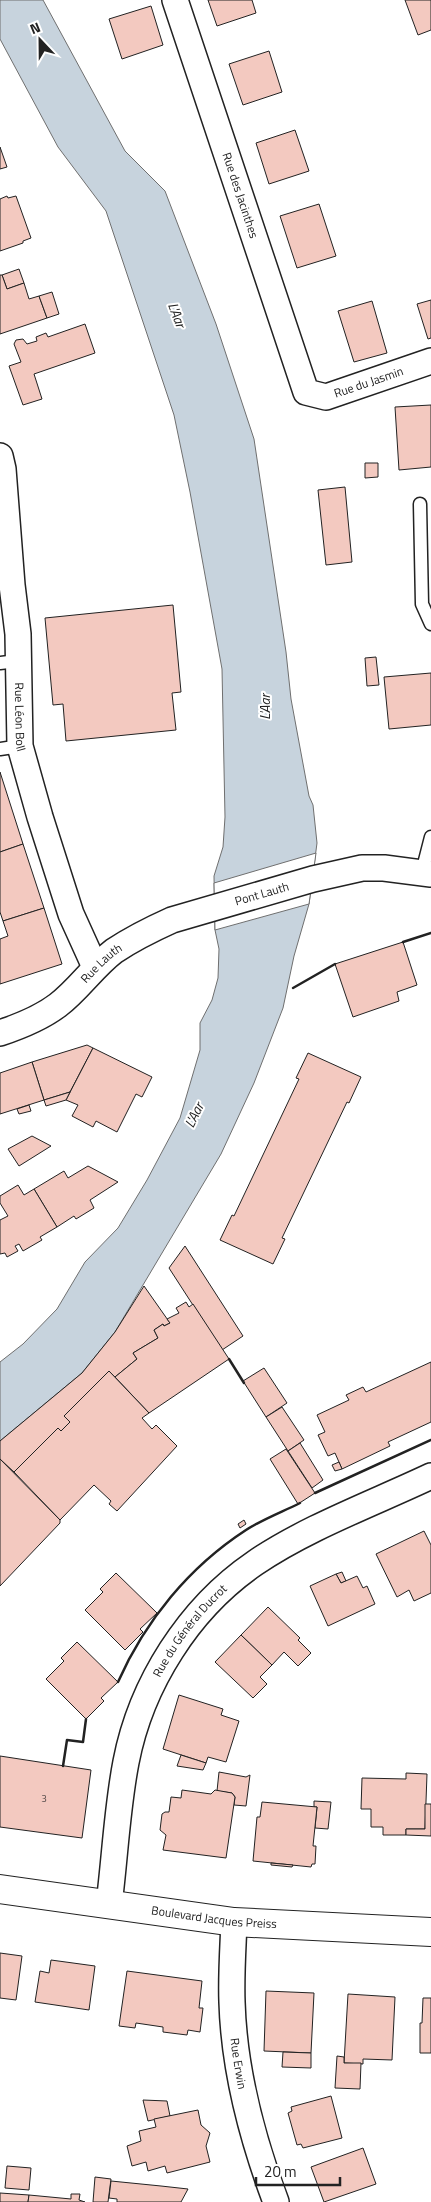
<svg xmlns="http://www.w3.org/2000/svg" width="431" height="2202" font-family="'Titillium Web',sans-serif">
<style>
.water{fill:#c7d3dd;stroke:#6f6f6f}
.pier{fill:#fff;stroke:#6f6f6f}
.building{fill:#f3c9c0;stroke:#222}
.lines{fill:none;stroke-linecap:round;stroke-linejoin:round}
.lane-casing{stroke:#222;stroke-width:15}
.street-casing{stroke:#222;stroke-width:28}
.secondary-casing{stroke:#222;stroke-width:30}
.lane{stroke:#fff;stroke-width:12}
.street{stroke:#fff;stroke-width:25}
.secondary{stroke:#fff;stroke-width:28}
.wall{stroke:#222;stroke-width:2.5}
.labels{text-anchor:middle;stroke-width:4;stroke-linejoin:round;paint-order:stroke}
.number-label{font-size:10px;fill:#564c4a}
.street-label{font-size:12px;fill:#222;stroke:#fff}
.water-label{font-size:14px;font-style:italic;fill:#222;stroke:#fff}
</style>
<rect width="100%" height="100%" fill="#fff"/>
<path class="water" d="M0,0H43L125,151L165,191L216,324L254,439L286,652L291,699L309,796L313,805L317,843L309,904L294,956L283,1008L254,1083L221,1154L115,1332L82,1373L0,1441V1362L23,1344L57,1309L85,1262L118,1228L147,1180L180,1118L200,1050V1023L212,1000L218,978L219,949L215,930L214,876L223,847L225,817L222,669L190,492L174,415L106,211L58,147L0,39Z"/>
<path class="pier" d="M316,853L309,904L215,930L214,883Z"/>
<g class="building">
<path d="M208,0H252L256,13L217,26Z"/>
<path d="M405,0H431V30L418,35Z"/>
<path d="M151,6L163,45L122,59L109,19Z"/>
<path d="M269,51L282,92L243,105L229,64Z"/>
<path d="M295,130L309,171L269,184L256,143Z"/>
<path d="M0,147L7,167L0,169Z"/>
<path d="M7,196L8,198L16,196L31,238L23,241V243L0,251V199Z"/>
<path d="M319,204L336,256L297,268L280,216Z"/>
<path d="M19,269L24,283L7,289L2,275Z"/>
<path d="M0,275H2L7,289L24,283L29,299L39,296L47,318L0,334Z"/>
<path d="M52,292L59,314L47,318L39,296Z"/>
<path d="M431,300V338L428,339L417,304Z"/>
<path d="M372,301L387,353L354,362L338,311Z"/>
<path d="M85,324L95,353L34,374L42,399L23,405L9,366L21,362L14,344L16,340L23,339L27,344L37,341L36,337L46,333L48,337Z"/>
<path d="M431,405V467L399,470L395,407Z"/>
<path d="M365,463H378V477L365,478Z"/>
<path d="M345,487L352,562L326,565L318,490Z"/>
<path d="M173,605L181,692L172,693L176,730L66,741L63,704L53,705L45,618Z"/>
<path d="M376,657L379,685L367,686L365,658Z"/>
<path d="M431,673V725L389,729L384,677Z"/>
<path d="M0,772L23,844L0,852Z"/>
<path d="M23,844L44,908L3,921L0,912V852Z"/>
<path d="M44,908L62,964L0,984V939L8,936L3,921Z"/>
<path d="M403,942L417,985L397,992L399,1001L353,1017L335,964Z"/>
<path d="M87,1045L93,1048L70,1092L44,1100L32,1062Z"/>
<path d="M93,1048L152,1077L142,1097L136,1094L117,1132L96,1121L93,1127L72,1116L78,1105L66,1100Z"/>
<path d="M308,1053L361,1077L349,1103L347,1102L282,1238L285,1239L273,1264L220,1240L232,1215L234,1216L299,1079L296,1078Z"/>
<path d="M32,1062L44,1100L0,1114V1073Z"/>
<path d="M70,1092L66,1100L46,1106L44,1100Z"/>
<path d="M29,1105L31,1111L19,1114L17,1109Z"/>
<path d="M32,1136L51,1146L19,1166L8,1149Z"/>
<path d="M88,1166L118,1182L90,1200L94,1208L76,1219L74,1216L57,1227L34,1189L64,1171L68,1178Z"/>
<path d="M18,1185L24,1195L34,1189L57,1227L40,1237L42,1240L23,1251L19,1244L15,1246L18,1251L7,1257L5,1253L0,1254V1220L8,1216L0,1203V1196Z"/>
<path d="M185,1246L243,1336L222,1350L169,1268Z"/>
<path d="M144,1286L170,1323L164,1326L163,1324L154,1330L158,1338L133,1353L137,1359L115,1377L109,1371L64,1416L70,1422L61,1431L58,1428L14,1472L0,1459V1441L82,1373L115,1332Z"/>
<path d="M186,1302L189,1307L193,1304L229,1359L149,1413L115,1377L137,1359L133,1353L158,1338L154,1330L163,1324L164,1326L170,1323L167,1319L179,1313L176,1308Z"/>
<path d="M431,1362V1422L388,1442L390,1446L342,1469L335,1453L328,1456L318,1435L325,1432L317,1415L349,1400L346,1395L363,1387L366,1392Z"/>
<path d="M264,1368L287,1403L266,1417L243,1381Z"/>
<path d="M109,1371L149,1413L142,1418L152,1429L156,1425L177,1446L117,1511L109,1504L111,1501L94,1485L60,1520L14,1472L58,1428L61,1431L70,1422L64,1416Z"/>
<path d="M282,1407L304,1440L288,1451L266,1417Z"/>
<path d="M300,1443L323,1480L312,1488L288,1451Z"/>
<path d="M286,1449L315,1493L298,1504L270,1459Z"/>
<path d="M0,1459L60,1520V1523L0,1586Z"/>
<path d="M339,1462L342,1469L335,1471L332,1465Z"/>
<path d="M244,1520L246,1524L240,1528L238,1524Z"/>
<path d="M424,1531L431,1545V1593L414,1601L409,1590L397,1597L376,1554Z"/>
<path d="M342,1572L346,1581L341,1583L336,1574Z"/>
<path d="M116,1573L157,1613L140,1629L143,1632L125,1650L85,1610L103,1592L100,1589Z"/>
<path d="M336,1574L341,1583L357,1576L363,1588L367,1586L375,1604L328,1626L310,1586Z"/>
<path d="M268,1607L300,1638L298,1640L311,1653L298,1666L284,1652L272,1665L241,1635Z"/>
<path d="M241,1635L272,1665L260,1677L267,1684L253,1698L215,1662Z"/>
<path d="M77,1642L118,1682L101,1698L104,1701L86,1719L46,1679L64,1661L61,1658Z"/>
<path d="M179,1695L223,1709L221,1715L239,1721L226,1762L208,1757L206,1763L163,1749Z"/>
<path d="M181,1755L206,1763L203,1770L177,1766Z"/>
<path d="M0,1756L91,1770L82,1838L0,1827Z"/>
<path d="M219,1772L246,1777L250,1775L246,1806L234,1805L235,1797L232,1793L217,1791Z"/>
<path d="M406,1773L427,1774L425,1829H406V1835H383V1827H371V1809H361L362,1778L406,1779Z"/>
<path d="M182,1790L211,1794L215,1790L232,1793L235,1797L226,1858L163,1850L166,1835L160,1830L162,1814L165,1812H169L171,1797L181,1798Z"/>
<path d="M314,1801L331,1802L328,1829L315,1828L317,1807H314Z"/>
<path d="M262,1802L317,1807L313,1846H316L315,1864H312L311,1867L253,1861L257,1817H260Z"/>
<path d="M425,1804H431V1836L406,1835V1829H425Z"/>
<path d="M271,1863L293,1865L292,1867L271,1865Z"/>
<path d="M0,1953L22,1956L16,2000L0,1998Z"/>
<path d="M51,1960L95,1966L89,2010L35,2002L40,1971L49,1973Z"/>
<path d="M127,1971L202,1981L199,2008H203L200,2032L188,2030L187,2035L163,2032V2027L136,2023L135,2028L119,2026Z"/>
<path d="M266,1991L314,1993L311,2053L264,2051Z"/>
<path d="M348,1994L395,1997L392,2060L363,2059V2064L344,2063Z"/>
<path d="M423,1998H431V2053H420V2023H422Z"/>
<path d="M283,2052L311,2053V2068L282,2067Z"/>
<path d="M337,2056L344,2057V2063H361L360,2089L335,2088Z"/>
<path d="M331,2096L342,2138L303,2148L301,2144L297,2145L288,2113L292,2111L291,2107Z"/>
<path d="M143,2100L167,2101L170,2116L148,2121Z"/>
<path d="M198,2110L201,2125L210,2133L206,2146L210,2162L167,2173L165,2166L148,2171L146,2162L132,2166L127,2146L141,2141L139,2131L156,2127L154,2119Z"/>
<path d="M363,2148L376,2184L324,2202L311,2167Z"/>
<path d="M7,2166L31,2168L29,2190L5,2188Z"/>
<path d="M95,2177L111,2179L108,2202H93Z"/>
<path d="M111,2181L161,2186L188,2189L181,2202H117V2199L109,2198Z"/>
<path d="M0,2193L29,2195L28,2202H0Z"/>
<path d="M71,2194H80L79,2200L85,2202H28L29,2195L71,2199Z"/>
</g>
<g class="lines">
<defs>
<g id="lane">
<path d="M420,504L422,604L431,624"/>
<path d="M0,663L17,661"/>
<path d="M0,749L20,746"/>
<path d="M422,872L431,837"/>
</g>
<g id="street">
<path id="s1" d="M175,0L306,392L326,397L431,361"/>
<path id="s2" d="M0,456L3,469L12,585L18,634L20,746L40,817L71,914L95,967"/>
<path id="s3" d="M0,1033C21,1026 41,1018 58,1005C79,989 93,967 114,951C132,939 152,929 172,920L313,879L362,868H384L431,874"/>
<path id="s4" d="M109,1904C115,1857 117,1808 126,1762C141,1684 189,1608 255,1563C306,1528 374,1503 431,1476"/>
<path id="s5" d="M234,1922C233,1948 231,1975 232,2002C234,2071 252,2138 276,2202"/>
</g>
<g id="secondary">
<path id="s6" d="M0,1889L234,1922L431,1932"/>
</g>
</defs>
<use href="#lane" class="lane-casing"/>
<use href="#street" class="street-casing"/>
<use href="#secondary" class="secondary-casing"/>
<use href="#lane" class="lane"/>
<use href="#street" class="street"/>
<use href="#secondary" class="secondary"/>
<g class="wall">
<path d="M403,942L431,933"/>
<path d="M293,988L335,964"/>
<path d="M229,1359L244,1383"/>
<path d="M315,1493L431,1440"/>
<path d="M118,1682C145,1621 189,1567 246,1530C263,1519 282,1512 300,1503"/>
<path d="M63,1766L67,1740L83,1742L86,1719"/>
</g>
</g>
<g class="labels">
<g class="number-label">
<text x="44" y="1802">3</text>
</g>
<g class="street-label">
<text dy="4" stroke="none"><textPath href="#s1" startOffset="206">Rue des Jacinthes</textPath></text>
<text dy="4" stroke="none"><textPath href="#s1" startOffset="479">Rue du Jasmin</textPath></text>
<text dy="4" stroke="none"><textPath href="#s2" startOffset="262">Rue Léon Boll</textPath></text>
<text dy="4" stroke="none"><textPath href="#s3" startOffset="302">Pont Lauth</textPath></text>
<text dy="4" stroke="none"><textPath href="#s3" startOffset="125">Rue Lauth</textPath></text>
<text dy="4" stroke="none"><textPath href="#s4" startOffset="291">Rue du Général Ducrot</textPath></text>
<text dy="4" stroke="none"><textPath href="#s6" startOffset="216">Boulevard Jacques Preiss</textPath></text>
<text dy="4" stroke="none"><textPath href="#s5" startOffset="142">Rue Erwin</textPath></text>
</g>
<g class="water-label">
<text transform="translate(177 315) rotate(69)" y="5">L'Aar</text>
<text transform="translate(265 707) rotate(-90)" y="5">L'Aar</text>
<text transform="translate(194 1115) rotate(-64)" y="5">L'Aar</text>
</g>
</g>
<g transform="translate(40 40) rotate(338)" stroke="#ffffff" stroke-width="4" paint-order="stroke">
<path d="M0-4L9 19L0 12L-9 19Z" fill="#222222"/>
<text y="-8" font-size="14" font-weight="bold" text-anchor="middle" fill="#222222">N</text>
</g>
<path d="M256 2177v8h84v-8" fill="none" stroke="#222222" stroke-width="2.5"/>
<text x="264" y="2177" font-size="15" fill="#222222" stroke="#ffffff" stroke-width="4" paint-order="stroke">20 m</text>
</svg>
